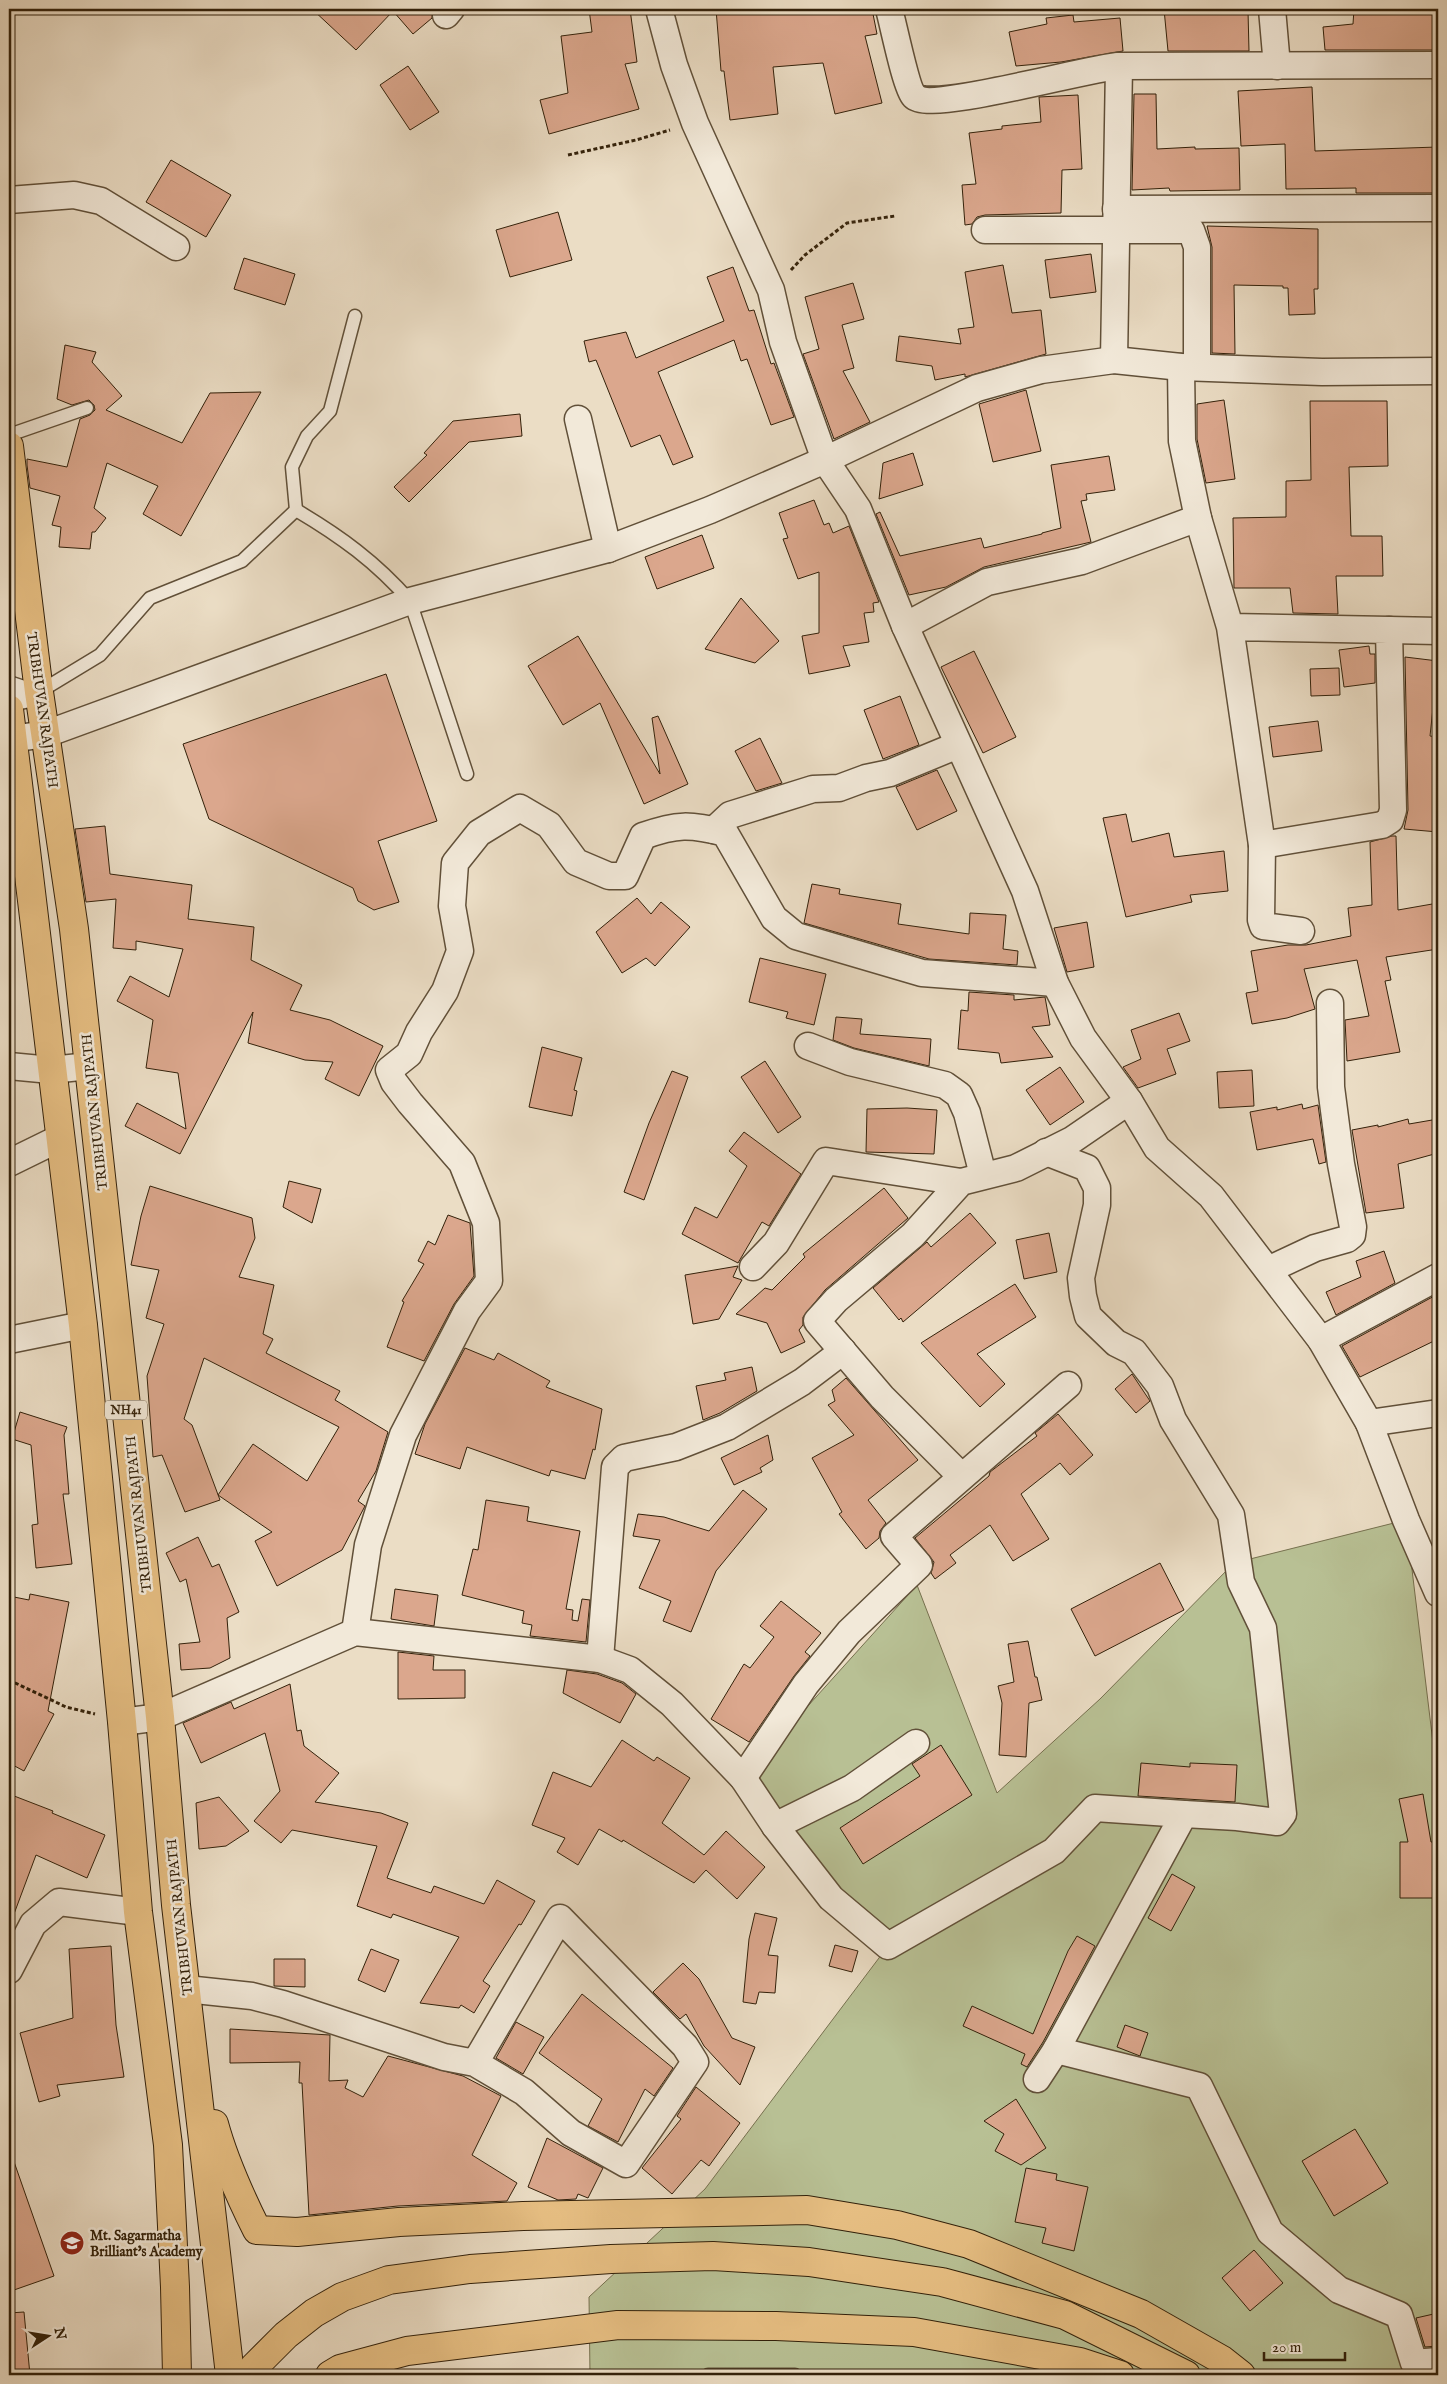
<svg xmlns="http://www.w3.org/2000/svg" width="1447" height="2384" font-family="'IM FELL English',serif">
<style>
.green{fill:#b8c094;stroke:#76704f}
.building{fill:#dba78d;stroke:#33210a}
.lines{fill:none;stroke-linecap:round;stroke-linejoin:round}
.service-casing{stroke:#615039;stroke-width:15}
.minor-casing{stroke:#615039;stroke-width:29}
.trunk-casing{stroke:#33210a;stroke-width:30}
.path{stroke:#33210a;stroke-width:3;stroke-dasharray:4 2.5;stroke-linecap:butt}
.service{stroke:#f2e9d9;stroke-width:12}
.minor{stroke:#f2e9d9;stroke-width:26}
.trunk{stroke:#e6be82;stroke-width:28}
.labels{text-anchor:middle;stroke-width:5;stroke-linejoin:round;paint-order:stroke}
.shield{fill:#f2e9d9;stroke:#6c5d48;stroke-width:1}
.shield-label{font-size:12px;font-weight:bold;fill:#33210a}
.street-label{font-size:14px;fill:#33210a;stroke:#f2e9d9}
.poi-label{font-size:14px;font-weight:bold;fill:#33210a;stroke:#f2e9d9;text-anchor:start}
</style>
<rect width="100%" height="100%" fill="#ebddc5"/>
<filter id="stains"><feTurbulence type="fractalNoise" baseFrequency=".004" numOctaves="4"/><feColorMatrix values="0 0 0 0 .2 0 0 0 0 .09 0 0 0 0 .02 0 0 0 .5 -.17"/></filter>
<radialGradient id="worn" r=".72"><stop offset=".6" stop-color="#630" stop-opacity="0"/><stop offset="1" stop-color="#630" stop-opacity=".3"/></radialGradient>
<path class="green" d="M1406,1520L1438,1784V2375H590L589,2297L705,2189L888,1946L743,1778L917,1585L997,1793L1100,1699L1234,1563Z"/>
<g class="building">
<path d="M312,9H433L432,18L413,34L393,11L356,50Z"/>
<path d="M589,9H630L637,62L625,64L639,109L549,134L540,100L568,93L561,36L592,32Z"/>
<path d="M716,9H872L877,34L865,36L882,103L835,114L823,63L773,67L778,114L730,120L724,71H721Z"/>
<path d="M1164,9H1197V12L1248,11L1249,51H1168Z"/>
<path d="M1354,9H1438V50H1325L1323,27L1353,24Z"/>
<path d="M1073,15L1074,22L1120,18L1123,51L1061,62L1016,66L1009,32L1047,24L1046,18Z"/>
<path d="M408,66L439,112L410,130L380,85Z"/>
<path d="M1312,87L1315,151L1438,147V193H1356V188L1286,189L1285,144L1241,146L1238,91Z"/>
<path d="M1134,94H1156L1157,149L1195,147V149L1239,148L1240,190L1170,191L1169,188L1132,190Z"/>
<path d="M1078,95L1082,169L1062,170L1061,213L985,215L977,217L972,224L965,225L962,185L976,184L969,133L1002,129V126L1041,122L1039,97Z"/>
<path d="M171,160L231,195L206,237L146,202Z"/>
<path d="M558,212L572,260L510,277L496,230Z"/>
<path d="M1207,226L1318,229V289H1314L1315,314L1289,315L1288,288H1283V286L1234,285L1235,354L1212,353V247Z"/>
<path d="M1091,254L1096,292L1050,298L1045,260Z"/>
<path d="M244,258L295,274L285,305L234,289Z"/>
<path d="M1003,265L1012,313L1041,310L1046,354L965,377V374L935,380L932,366L896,361L899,336L961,344L958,329L974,327L965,272Z"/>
<path d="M733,267L749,311L754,310L771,364L774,363L794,417L771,425L747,359L741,361L734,340L658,372L693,457L673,465L660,435L631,447L596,360L589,362L584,341L626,332L636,358L724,321L707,277Z"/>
<path d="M853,283L864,319L842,325L854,368L843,371L870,422L834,439L803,354L819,349L805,297Z"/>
<path d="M65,345L96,352L92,362L122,396L106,410L182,443L210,393L261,392L181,536L143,514L158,486L107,463L94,508L106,518L95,532H92L90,549L59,547L61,527L52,525L60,496L30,488L27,465V459L67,467L80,419L90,415L95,410L94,405L89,400L72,405L57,399Z"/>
<path d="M1026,390L1041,451L993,462L979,404Z"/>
<path d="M1224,400L1235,479L1206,483L1197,439V404Z"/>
<path d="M1310,401H1387L1388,466L1349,467L1351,536H1382L1383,576H1336L1338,614L1293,613L1290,588H1234L1233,518L1286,517V481L1311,480Z"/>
<path d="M520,414L522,436L469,442L409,502L394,487L427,455L424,453L453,421Z"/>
<path d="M913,453L923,485L879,499L883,463Z"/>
<path d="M1109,456L1115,490L1086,494L1087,500L1081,501L1091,542L984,567L946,587L909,595L876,514L880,512L900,556L981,538L984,548L1042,534V533L1061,528L1051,465Z"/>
<path d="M814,500L824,525L829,523L833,533L849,526L879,602L873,603L874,612L864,613L869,642L843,646L850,666L809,674L802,636L819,633V572L798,579L783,539L788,538L779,513Z"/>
<path d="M702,535L714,568L657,589L645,557Z"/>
<path d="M741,598L779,641L755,663L705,649Z"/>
<path d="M578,636L660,774L652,718L658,716L688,784L644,804L600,703L563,725L528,666Z"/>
<path d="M1369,646L1370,654H1375V683L1344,687L1339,650Z"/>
<path d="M974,651L1016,737L983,753L941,667Z"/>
<path d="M1405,657L1438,661L1430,736L1438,737V832L1404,829L1408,810Z"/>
<path d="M1339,668L1340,695L1311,696L1310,669Z"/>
<path d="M386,674L437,821L378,841L399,902L374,910L358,901L353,888L209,819L183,744Z"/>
<path d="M900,696L919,745L883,759L864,710Z"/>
<path d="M1318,721L1322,751L1273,757L1269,727Z"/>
<path d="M760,738L782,783L756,791L735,751Z"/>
<path d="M937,770L957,811L917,830L896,787Z"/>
<path d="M1126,814L1132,842L1169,833L1174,857L1224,851L1228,891L1190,895L1192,902L1126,917L1103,818Z"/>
<path d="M105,826L110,874L192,885L188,919L254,927L251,960L302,985L290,1010L330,1020L383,1046L359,1096L325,1079L333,1062L305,1060L248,1043L253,1012L180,1154L125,1126L137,1103L186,1129L178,1073L146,1068L153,1020L117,1001L130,976L169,997L183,949L136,941V950L113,948L116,899L86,902L75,829Z"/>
<path d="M1392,836H1396L1398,910L1438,903V949L1386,957L1391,980L1385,981L1400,1052L1347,1061L1345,1020L1369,1016L1357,960L1304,969L1315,1009L1287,1018L1252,1024L1246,993L1258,991L1251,951L1288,945H1306L1351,936L1348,908L1372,905L1370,842Z"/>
<path d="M812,884L840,889L839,894L901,904L898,924L969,934L970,913L1006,915L1003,949L1018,951L1017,965L929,959L804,923Z"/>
<path d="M637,898L651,914L661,902L690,927L655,966L646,958L622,973L596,932Z"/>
<path d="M1087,922L1094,967L1067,972L1054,928Z"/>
<path d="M760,958L826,974L814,1025L786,1018L788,1012L749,1002Z"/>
<path d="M969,992L1014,995V1000L1045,997L1050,1025L1032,1027L1053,1057L1001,1063L999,1053L958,1049L961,1010L968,1011Z"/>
<path d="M1179,1013L1190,1041L1167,1049L1176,1074L1138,1088L1123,1067L1141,1059L1131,1030Z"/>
<path d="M836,1017L862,1019L860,1034L931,1039L929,1066L854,1048L833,1040Z"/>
<path d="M542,1047L582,1058L574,1090L577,1091L572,1116L529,1107Z"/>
<path d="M765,1061L801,1117L778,1133L741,1077Z"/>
<path d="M1060,1067L1084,1102L1050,1125L1026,1090Z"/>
<path d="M1252,1070L1254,1106L1219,1108L1217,1072Z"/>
<path d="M672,1071L688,1077L644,1200L624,1192L649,1123Z"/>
<path d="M1302,1104L1303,1109L1318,1105L1326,1162L1319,1164L1313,1139L1257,1150L1250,1112L1277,1107V1110Z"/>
<path d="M907,1108L937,1110L934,1154L866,1152L867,1109Z"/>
<path d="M1408,1119L1409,1124L1438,1119V1153L1398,1164L1404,1208L1366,1213L1352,1130L1378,1125V1127Z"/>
<path d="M744,1132L801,1174L769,1226L762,1222L738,1263L682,1234L695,1207L717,1218L747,1166L729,1151Z"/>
<path d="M289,1181L321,1189L312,1223L283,1207Z"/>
<path d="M150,1186L252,1218L255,1238L239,1277L274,1285L263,1334L273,1339L266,1353L340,1391L335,1400L388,1432L376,1471L358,1501L365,1506L342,1550L277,1586L255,1541L272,1532L218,1495L253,1444L307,1481L339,1427L204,1358L184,1419L192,1425L220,1500L185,1512L162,1455L153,1457L147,1376L164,1324L146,1318L159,1270L131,1265L141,1216Z"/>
<path d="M884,1188L908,1218L825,1290L803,1317V1325L799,1330L805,1342L781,1353L767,1323L736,1314L765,1288L772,1290L805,1257L803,1254Z"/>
<path d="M970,1213L996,1243L903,1322L901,1318L899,1320L873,1288L927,1242L931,1247Z"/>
<path d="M448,1215L470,1223L474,1276L454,1304L424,1361L387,1347L404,1302L402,1301L424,1264L418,1261L428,1241L435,1245Z"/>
<path d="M1049,1233L1057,1272L1024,1279L1016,1240Z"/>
<path d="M1384,1251L1395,1283L1336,1315L1326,1292L1361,1277L1356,1261Z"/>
<path d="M738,1266L733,1277L742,1280L719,1319L693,1324L685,1275Z"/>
<path d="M1015,1284L1036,1317L977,1354L1005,1384L980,1407L921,1343Z"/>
<path d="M1438,1294V1339L1360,1377L1342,1346Z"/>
<path d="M465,1348L494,1360L498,1353L550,1381L546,1387L602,1409L595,1450L593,1449L585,1479L551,1470L549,1476L467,1447L460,1469L415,1454L425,1424Z"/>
<path d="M752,1367L757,1391L720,1413L703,1420L696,1386L726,1380L724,1373Z"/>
<path d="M1132,1374L1150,1401L1136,1413L1115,1389Z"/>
<path d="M846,1378L918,1460L868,1500L886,1523L880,1531L879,1538L866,1549L839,1514L842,1512L812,1458L854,1435L828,1405L835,1401L832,1390Z"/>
<path d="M20,1412L67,1427L64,1435L69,1494H63L72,1564L36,1568L32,1525L38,1524L31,1445L12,1439Z"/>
<path d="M1058,1414L1093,1455L1070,1475L1060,1463L1021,1494L1049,1539L1013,1561L990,1525L950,1555L956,1563L935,1579L931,1573L934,1562L915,1538L989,1476L990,1472L1037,1436L1035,1433Z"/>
<path d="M768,1435L773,1460L760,1468L762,1472L734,1485L721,1458Z"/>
<path d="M743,1490L767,1509L716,1571L691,1632L663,1621L671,1601L639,1588L660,1540L633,1536L638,1514L664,1517L709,1531Z"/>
<path d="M486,1500L529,1507L527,1521L580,1531L566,1609L573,1610L572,1620L578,1621L582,1599L590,1600L586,1642L530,1636L532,1625L522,1623L524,1611L462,1595L473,1549L478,1550Z"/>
<path d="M198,1537L212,1567L219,1564L239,1612L227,1618L230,1658L210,1668L181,1670L179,1644L200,1642L186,1579L180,1582L166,1553Z"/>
<path d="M1160,1563L1184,1610L1095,1656L1071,1609Z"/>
<path d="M395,1589L438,1595L434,1626L391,1619Z"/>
<path d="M30,1594L69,1602L48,1711L54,1714L24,1771L9,1763V1596L29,1600Z"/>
<path d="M781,1601L821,1633L805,1652L810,1656L794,1676L749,1742L711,1719L744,1664L750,1668L774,1637L760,1626Z"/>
<path d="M1028,1641L1035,1677H1037L1042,1700L1029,1703L1026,1757L999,1755L1002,1703L998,1686L1014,1682L1008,1644Z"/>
<path d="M398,1652L434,1656L433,1670H465V1698L398,1699Z"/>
<path d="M567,1670L597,1674L622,1683L636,1694L620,1723L563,1693Z"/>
<path d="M290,1684L297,1731L301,1730L304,1746L339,1773L315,1802L381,1813L408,1823L387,1878L431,1893L434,1886L484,1904L497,1880L535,1901L521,1925L519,1924L483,1981L490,1986L474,2013L461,2005L459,2008L420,2003L459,1937L393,1914L391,1918L357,1906L377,1846L292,1830L281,1843L254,1821L280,1791L265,1733L201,1763L183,1723L231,1702L234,1709Z"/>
<path d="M622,1740L654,1761L657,1757L690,1778L662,1823L704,1855L726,1831L765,1867L737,1899L706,1870L694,1883L623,1840L622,1842L599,1829L578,1865L557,1852L565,1838L532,1825L553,1772L591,1787Z"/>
<path d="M941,1745L972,1795L863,1864L840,1828L920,1776L912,1764Z"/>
<path d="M1141,1763L1190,1767V1763L1237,1765L1235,1802L1138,1796Z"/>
<path d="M9,1794L53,1811L52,1813L105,1835L87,1878L36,1855L11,1922L9,1921Z"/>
<path d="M1423,1794L1431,1842H1438V1898H1400V1842H1408L1399,1799Z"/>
<path d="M219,1797L249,1831L226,1846L199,1849L196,1803Z"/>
<path d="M1172,1874L1195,1887L1171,1931L1148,1918Z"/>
<path d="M755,1913L777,1918L768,1955L778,1956L775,1993L759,1992L756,2004L743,2002L749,1939Z"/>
<path d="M1077,1936L1095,1946L1043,2042L1027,2067L1021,2064L1025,2054L963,2026L972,2006L1033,2034L1068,1951Z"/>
<path d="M835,1945L858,1951L852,1972L829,1966Z"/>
<path d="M111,1946L116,2025L124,2077L57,2085L60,2096L39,2102L20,2033L73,2018L69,1949Z"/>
<path d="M371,1949L399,1960L385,1992L358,1980Z"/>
<path d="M274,1959H305V1987L274,1986Z"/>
<path d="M683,1963L699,1979L732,2038L755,2047L740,2085L704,2046L686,2014L680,2019L653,1992Z"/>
<path d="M582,1994L673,2068L654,2096L645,2089L618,2142L588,2126L602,2099L539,2053Z"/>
<path d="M516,2022L544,2037L523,2074L496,2058Z"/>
<path d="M1125,2025L1148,2033L1140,2056L1117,2047Z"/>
<path d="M230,2029L330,2035L329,2081L348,2080L345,2088L363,2097L388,2056L463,2076L501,2096L472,2155L517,2183L507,2201L398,2206L309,2215L302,2083H299L300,2062L230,2063Z"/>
<path d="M696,2087L740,2123L709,2166L701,2160L672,2194L642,2168L681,2119L677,2116Z"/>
<path d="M1016,2099L1046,2148L1021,2165L995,2151L1004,2134L984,2121Z"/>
<path d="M1355,2129L1388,2183L1334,2216L1302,2161Z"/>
<path d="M547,2138L603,2168L588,2198L578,2194L576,2199L558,2200L528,2187Z"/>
<path d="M12,2156L54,2276L14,2290L9,2275V2157Z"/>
<path d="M1026,2168L1057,2174L1056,2180L1088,2187L1074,2251L1042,2243L1046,2228L1015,2222Z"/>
<path d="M1254,2250L1283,2283L1250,2311L1222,2278Z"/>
<path d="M24,2312L30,2375H9V2313Z"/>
<path d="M1438,2313V2346L1425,2347L1416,2318Z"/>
</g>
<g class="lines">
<defs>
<g id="service">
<path d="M9,435L87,408"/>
<path d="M296,510L292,467L307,436L330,411L355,316"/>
<path d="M9,682L39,692L100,655L150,598L242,561L296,510C340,536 376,562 410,601L467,774"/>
<path d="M708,2375H795"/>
</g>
<g id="minor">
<path d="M659,9L674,65L695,123L771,290L783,342L825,460L977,388L1041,370L1114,360L1181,367L1322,372L1438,371"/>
<path d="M889,9C893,23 906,88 914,96C930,113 1087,68 1119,66"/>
<path d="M1272,9L1277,66"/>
<path d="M446,15L451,9"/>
<path d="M9,200L74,195L101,201L176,247"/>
<path d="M1116,209L1438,208"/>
<path d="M985,230H1191L1197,247V367"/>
<path d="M1114,360L1119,66L1438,65"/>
<path d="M1181,367L1182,441L1198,518L1230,627L1262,845L1382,825L1390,820L1393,810L1389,630L1230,627"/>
<path d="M578,419L608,549"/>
<path d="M905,626L987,582L1082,561L1198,518"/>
<path d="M1389,630L1438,631"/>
<path d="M9,698L39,692"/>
<path d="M11,739L46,734L410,601L608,549L710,510L825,460L858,509L905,626L1025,891L1055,983L1083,1038L1129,1101L1157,1148L1211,1196L1321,1340L1369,1423L1438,1413"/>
<path d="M714,830L730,815L813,789L839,788L866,778L890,773L958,745"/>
<path d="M1262,845L1261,920L1263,926L1301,931"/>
<path d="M808,1046L850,1062L945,1085L959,1095L967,1113L983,1175"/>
<path d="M9,1066L51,1070L89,1066"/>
<path d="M1046,1152L1087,1168L1097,1188V1205L1081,1278L1083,1296L1088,1316L1116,1343L1134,1352L1160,1386L1173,1420L1231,1515L1241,1582L1263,1628L1283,1814L1277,1822L1237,1817L1184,1814"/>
<path d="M9,1163L60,1138"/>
<path d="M753,1267L776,1243L826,1161L961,1182"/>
<path d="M1268,1270L1315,1248L1347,1239L1352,1235L1353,1227L1341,1164L1331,1087L1330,1003"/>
<path d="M9,1340L83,1325"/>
<path d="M1321,1340L1438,1277"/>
<path d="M1369,1423L1406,1520L1438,1593"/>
<path d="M961,1476L882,1397L817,1321L836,1300L913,1235L961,1182L1016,1168L1072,1140L1129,1101"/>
<path d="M355,1632L368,1545L403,1435L467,1311L489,1281L486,1223L462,1163L410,1103L394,1082L389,1070L409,1054L419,1032L445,991L460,951L452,906L455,863L479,833L520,808L549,825L576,862L609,876H625L643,836C677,824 690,824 725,833L774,918L796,936L922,973L1055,983"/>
<path d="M600,1659L615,1467L624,1458L676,1447L727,1427L802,1382L843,1351"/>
<path d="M122,1722L160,1717L355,1632L600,1659L630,1670L672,1704L743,1778L775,1826L831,1898L888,1946L1054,1851L1095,1808L1184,1814L1056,2050L1037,2079"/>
<path d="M743,1778L806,1684L849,1632L919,1565L894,1536L1068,1385"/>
<path d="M775,1826L852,1788L916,1743"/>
<path d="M9,1970L33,1924L59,1902L138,1912"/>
<path d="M186,1989L252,1996L283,2004L444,2057L475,2063L524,2092L571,2133L626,2164L695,2062L685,2046L560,1918L475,2063"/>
<path d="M1056,2050L1199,2086L1270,2232L1339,2290L1399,2315L1414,2363L1438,2361"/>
</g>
<g id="trunk">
<path d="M9,446L39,692L74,929L160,1717L176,1905L230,2375"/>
<path d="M9,709L83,1325L122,1722L138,1912L168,2145L175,2287L177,2375"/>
<path d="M214,2124C224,2161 240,2196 257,2230L297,2232L399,2222L523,2216L807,2210L897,2225L969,2244L1141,2314L1222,2360L1241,2375"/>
<path d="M249,2375L254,2367L286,2335L314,2313L342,2297L389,2280L470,2269L611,2259L713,2256L809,2262L942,2282L1065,2315L1186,2375"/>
<path d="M330,2375L340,2369L407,2351L618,2325L776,2326L914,2332L1080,2362L1120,2375"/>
</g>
</defs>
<use href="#service" class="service-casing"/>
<use href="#minor" class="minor-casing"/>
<use href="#trunk" class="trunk-casing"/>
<g class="path">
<path d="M568,155L636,140L670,130"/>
<path d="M791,270L805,255L847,223L895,216"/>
<path d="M9,1680L66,1707L95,1714"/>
</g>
<use href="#service" class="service"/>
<use href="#minor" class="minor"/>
<use href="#trunk" class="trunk"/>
</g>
<defs>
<symbol id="school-disc" viewBox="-11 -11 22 22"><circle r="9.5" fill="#8f2418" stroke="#f2e9d9"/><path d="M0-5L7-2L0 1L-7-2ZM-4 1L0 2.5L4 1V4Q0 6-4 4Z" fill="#fff"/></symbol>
</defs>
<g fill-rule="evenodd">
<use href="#school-disc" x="58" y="2229" width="28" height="28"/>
</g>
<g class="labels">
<rect class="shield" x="105" y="1400.5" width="42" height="19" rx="4"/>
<g class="shield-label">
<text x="126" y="1414">NH41</text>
</g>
<g class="street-label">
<text transform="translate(43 710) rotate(82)" y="5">TRIBHUVAN RAJPATH</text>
<text transform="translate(94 1112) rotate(-96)" y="5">TRIBHUVAN RAJPATH</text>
<text transform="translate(138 1514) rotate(-96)" y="5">TRIBHUVAN RAJPATH</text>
<text transform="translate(179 1917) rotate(-96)" y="5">TRIBHUVAN RAJPATH</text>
</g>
<g class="poi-label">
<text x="90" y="2240">Mt. Sagarmatha<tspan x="90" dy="16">Brilliant's Academy</tspan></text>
</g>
</g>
<rect width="1447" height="2384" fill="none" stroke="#ebddc5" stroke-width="30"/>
<rect x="10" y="10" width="1427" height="2364" fill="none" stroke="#33210a" stroke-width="2.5"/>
<rect x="15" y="15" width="1417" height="2354" fill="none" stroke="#33210a"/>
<g transform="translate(48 2336) rotate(78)" stroke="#f2e9d9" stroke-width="4" paint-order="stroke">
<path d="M0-4L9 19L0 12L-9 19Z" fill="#33210a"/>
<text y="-8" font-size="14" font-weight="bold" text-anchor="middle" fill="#33210a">N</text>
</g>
<path d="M1264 2352v8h81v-8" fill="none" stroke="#33210a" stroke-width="2.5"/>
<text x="1272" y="2352" font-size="15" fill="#33210a" stroke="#f2e9d9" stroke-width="4" paint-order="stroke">20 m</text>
<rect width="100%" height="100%" filter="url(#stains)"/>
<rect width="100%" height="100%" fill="url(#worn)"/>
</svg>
